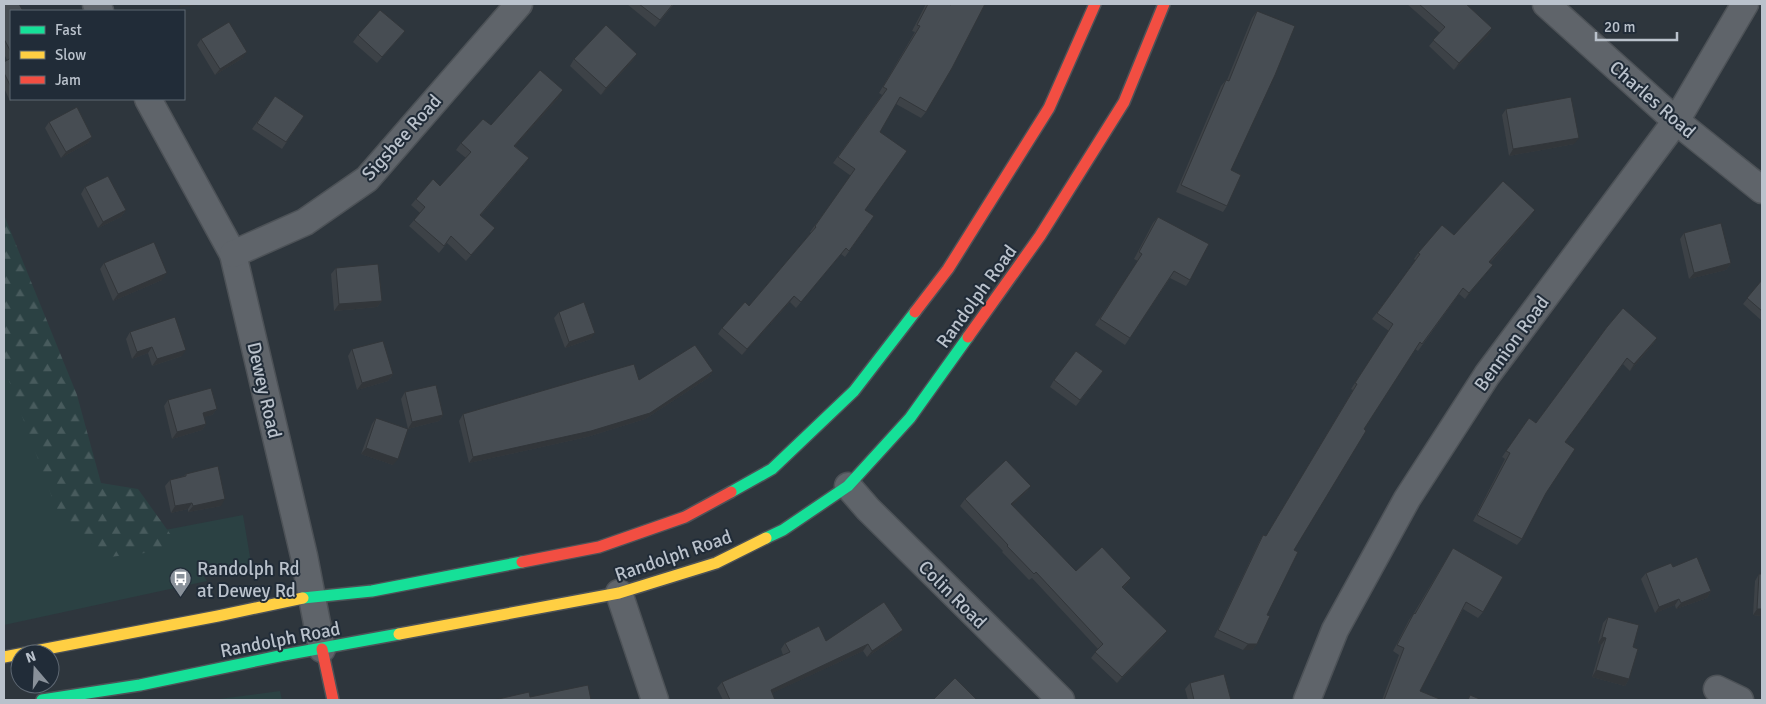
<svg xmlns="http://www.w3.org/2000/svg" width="1766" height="704" font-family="Signika,sans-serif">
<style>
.green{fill:#2b4143}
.forest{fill:url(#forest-firs)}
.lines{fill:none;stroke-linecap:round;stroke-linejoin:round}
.street-casing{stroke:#4d5257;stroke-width:29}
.fast-casing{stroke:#4d5257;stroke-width:14}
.slow-casing{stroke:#4d5257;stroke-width:14}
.jam-casing{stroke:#4d5257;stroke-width:14}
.street{stroke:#5f646a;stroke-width:26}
.fast{stroke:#16e098;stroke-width:11}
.slow{stroke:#ffcf43;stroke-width:11}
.jam{stroke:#f24e42;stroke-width:11}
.wall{fill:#3d4247}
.shaded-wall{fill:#32363a}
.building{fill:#474d53;stroke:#32363a}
.labels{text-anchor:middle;stroke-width:4;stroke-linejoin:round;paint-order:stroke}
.street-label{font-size:19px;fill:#bac2cc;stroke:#212c38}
.poi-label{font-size:19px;fill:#bac2cc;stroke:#212c38;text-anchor:start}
</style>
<defs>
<pattern id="forest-firs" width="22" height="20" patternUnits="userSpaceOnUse" patternTransform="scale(1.25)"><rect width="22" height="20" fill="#2b4143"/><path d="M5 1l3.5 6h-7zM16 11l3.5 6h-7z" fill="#485b5d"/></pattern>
</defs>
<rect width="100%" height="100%" fill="#2e363d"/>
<g class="green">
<path d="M4,264L92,544L243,515L252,569L203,575L207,581L4,625Z"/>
<path d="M280,691L282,700H211Z"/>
</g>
<path class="forest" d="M4,215L77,395L101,483L138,489L181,549L109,557L60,519L4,367Z"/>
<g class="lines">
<defs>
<g id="street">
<path d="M96,4L100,11"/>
<path d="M1546,4L1676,121L1762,190"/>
<path d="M148,99L233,254L304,556L322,649"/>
<path d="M233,254L305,222L367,179L519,4"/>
<path d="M848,486L868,509L1061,700"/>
<path d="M619,593L655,700"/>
<path d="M1717,689L1740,700"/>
<path d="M1307,700L1335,630L1407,499L1487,375L1676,121L1745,4"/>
</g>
<g id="fast">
<path d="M731,492L772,469L854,391L915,312"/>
<path d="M766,538L783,530L848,486L910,418L968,337"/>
<path d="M303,598L372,591L522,562"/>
<path d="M42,700L140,685L284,655L399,634"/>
</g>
<g id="slow">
<path d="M399,634L619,593L716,563L766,538"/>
<path d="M4,657L218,616L303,598"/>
</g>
<g id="jam">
<path d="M915,312L948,269L1049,108L1095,4"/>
<path d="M968,337L1040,236L1124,102L1164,4"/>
<path d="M522,562L599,547L685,517L731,492"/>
<path d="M322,649L333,700"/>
</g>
</defs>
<use href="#street" class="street-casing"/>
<use href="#fast" class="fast-casing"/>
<use href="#slow" class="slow-casing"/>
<use href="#jam" class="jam-casing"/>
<use href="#street" class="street"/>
<use href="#fast" class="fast"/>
<use href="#slow" class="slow"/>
<use href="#jam" class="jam"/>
</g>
<g class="wall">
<path d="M4,4L11,11V99H14L10,101L4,88V62L7,60L4,54Z"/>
<path d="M627,4H674L655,27Z"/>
<path d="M926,4H985L926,112L921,118L896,104L880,132L865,210L874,216L845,257L841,254L796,308L790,302L742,355L718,334L722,328L749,306L811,233L810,232L851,176L833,163L882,95L879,93L915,32L912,31Z"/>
<path d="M1407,4H1466L1492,28L1488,35L1454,70L1429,46L1440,33Z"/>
<path d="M1257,11L1231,170L1227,206L1223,212L1176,192L1221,86L1226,80H1227L1252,18Z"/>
<path d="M405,31L400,37L377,63L353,42L358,35Z"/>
<path d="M201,39L243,58L215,75L197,45Z"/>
<path d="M637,54L633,60L601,95L570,66L574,59Z"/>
<path d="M275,96L304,116L282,149L252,129Z"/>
<path d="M559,97L515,146L529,158L524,165L481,215L490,234L466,261L447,243L439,253L409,226L420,213L411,205L416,199L440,186L466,158L456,150L461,143L491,125Z"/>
<path d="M1506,109L1574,144L1509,156L1502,115Z"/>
<path d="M49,122L92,137L88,143L61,158L45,128Z"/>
<path d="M85,187L126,210L121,217L98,228L81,194Z"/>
<path d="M1531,216L1490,263L1488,271L1465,299L1459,294L1418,351L1415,349L1364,429L1294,550L1267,615L1257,644L1252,650H1243L1214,637L1259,542L1263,535L1266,536L1353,390L1351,389L1389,331L1372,319L1416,261L1414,259L1418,253L1454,235Z"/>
<path d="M1158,217L1190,280L1186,286L1170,278L1125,345L1095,325L1138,261L1134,259L1153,223Z"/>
<path d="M1684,233L1731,263L1726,270L1689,279L1680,239Z"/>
<path d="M104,263L162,280L113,301L100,269Z"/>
<path d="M336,268L382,301L377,307L334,311L331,274Z"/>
<path d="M1762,280V321L1743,304Z"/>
<path d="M559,312L591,339L565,348L554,318Z"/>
<path d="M1607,327L1657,338L1653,344L1630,371L1623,364L1565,442L1546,493L1522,539L1517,545L1473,521L1505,459L1502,457L1529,418L1536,423Z"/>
<path d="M130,332L182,356L152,366L148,353L132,359L126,339Z"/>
<path d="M352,349L393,374L388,381L357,390L348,356Z"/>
<path d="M713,371L708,378L645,419L587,437L469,463L459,421L463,414L639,380Z"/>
<path d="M1103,371L1076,406L1050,387L1054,380Z"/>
<path d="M405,392L443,415L439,421L408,429L401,399Z"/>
<path d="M168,400L217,409L212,415L204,417L206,424L202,430L172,439L164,406Z"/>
<path d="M376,418L393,465L361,454L372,424Z"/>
<path d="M186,474L221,506L188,512V509L171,513L165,486L170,480L184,476Z"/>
<path d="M1031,486L1026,492L1012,505L1076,571L1131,578L1127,584L1123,588L1163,637L1117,683L1091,658L1098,649L1032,578L1029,580L1002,552L1003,551L960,506L965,499Z"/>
<path d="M1453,548L1483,612L1478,618L1463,609L1420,691L1442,700H1382L1399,655L1393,651L1409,620L1414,613Z"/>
<path d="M1673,567L1711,591L1707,598L1676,609L1675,605L1655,613L1641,579L1646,573Z"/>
<path d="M1759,574L1762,616L1753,615L1755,581Z"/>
<path d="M1608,617L1633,647L1629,679L1625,686L1592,677L1601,645L1598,643L1603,623Z"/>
<path d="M899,636L867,657L863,651L772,693L775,700H723L717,688L722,682L783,655L781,649L785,643Z"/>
<path d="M1190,683L1231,700H1188L1185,689Z"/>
</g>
<g class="shaded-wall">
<path d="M181,4H204L178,8Z"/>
<path d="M1492,28L1488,35L1454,70L1459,63Z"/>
<path d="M247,52L243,58L215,75L220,69Z"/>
<path d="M637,54L633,60L601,95L606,88Z"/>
<path d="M563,90L559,97L510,152L514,146Z"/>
<path d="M92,137L88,143L61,158L66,152Z"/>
<path d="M1579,138L1574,144L1509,156L1513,149Z"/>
<path d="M529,158L524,165L475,221L480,215Z"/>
<path d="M126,210L121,217L98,228L103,222Z"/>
<path d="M1535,210L1531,216L1485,268L1489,262Z"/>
<path d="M1731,263L1726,270L1689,279L1694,273Z"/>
<path d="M1493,265L1488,271L1465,299L1469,293Z"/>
<path d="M167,273L162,280L113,301L118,294Z"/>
<path d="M794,296L790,302L742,355L747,349Z"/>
<path d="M382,301L377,307L334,311L339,304Z"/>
<path d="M595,333L591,339L565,348L569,342Z"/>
<path d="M1657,338L1653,344L1630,371L1634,364Z"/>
<path d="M152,347L148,353L132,359L137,352Z"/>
<path d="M186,350L182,356L152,366L157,359Z"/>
<path d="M713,371L708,378L645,419L587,437L469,463L473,457Z"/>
<path d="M393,374L388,381L357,390L362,383Z"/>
<path d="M217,409L212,415L198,419L203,413Z"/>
<path d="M443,415L439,421L408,429L412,422Z"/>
<path d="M206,424L202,430L172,439L177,432Z"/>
<path d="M366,448L398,459L393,465L361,454Z"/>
<path d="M1031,486L1026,492L1007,511L1011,504Z"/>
<path d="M225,499L221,506L188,512L193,506Z"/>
<path d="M192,503L188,509L171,513L175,506Z"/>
<path d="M1131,578L1127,584L1117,593L1122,587Z"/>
<path d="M1711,591L1707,598L1676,609L1681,603Z"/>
<path d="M1679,599L1675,605L1655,613L1659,607Z"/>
<path d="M1757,609H1762V616L1753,615Z"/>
<path d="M903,630L899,636L867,657L872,651Z"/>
<path d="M1167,631L1163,637L1117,683L1122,677Z"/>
<path d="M1602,637L1606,638L1601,645L1598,643Z"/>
<path d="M868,644L863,651L766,696L771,690Z"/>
<path d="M1248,644H1257L1252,650H1243Z"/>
<path d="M1596,670L1629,679L1625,686L1592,677Z"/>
</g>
<g class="building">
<path d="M4,4H19L23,11H11V52L4,39Z"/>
<path d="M639,4H673L660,20Z"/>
<path d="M928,4H949L951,5L952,4H985L952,68L926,112L900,97L880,132L907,151L865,210L874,216L849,251L846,248L801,302L794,296L747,349L722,328L745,302L749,306L816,227L815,226L855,169L838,157L887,89L883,87L920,26L917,25Z"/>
<path d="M1419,4H1466L1492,28L1459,63L1433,40L1445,27Z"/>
<path d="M380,10L405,31L382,57L358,35Z"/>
<path d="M1257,11L1295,26L1275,75L1231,170L1241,175L1227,206L1181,185L1226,80L1229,81Z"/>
<path d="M229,22L247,52L220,69L201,39Z"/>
<path d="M606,25L637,54L606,88L574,59Z"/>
<path d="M11,58V87L4,73V62Z"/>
<path d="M540,70L563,90L514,146L529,158L480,215L495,228L471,255L451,236L444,246L414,220L425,207L416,199L433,179L440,186L471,152L461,143L483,119L491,125Z"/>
<path d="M275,96L304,116L286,142L257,123Z"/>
<path d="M1571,97L1579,138L1513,149L1506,109Z"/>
<path d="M77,107L92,137L66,152L49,122Z"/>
<path d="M108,176L126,210L103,222L85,187Z"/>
<path d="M1503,181L1535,210L1489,262L1493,265L1469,293L1463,288L1422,344L1420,342L1364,429L1366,431L1294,550L1298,552L1267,615L1270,616L1257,644H1248L1218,630L1263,535L1266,536L1357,384L1355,383L1393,324L1377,313L1420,254L1418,253L1442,225L1454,235Z"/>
<path d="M1158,217L1209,244L1190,280L1174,271L1130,338L1100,319L1142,254L1139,252Z"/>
<path d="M1721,223L1731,263L1694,273L1684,233Z"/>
<path d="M154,242L167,273L118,294L104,263Z"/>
<path d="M378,264L382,301L339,304L336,268Z"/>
<path d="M1762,280V311L1747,298Z"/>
<path d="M584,302L595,333L569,342L559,312Z"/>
<path d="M1623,308L1657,338L1634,364L1627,358L1565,442L1575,449L1546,493L1522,539L1477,515L1510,453L1506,451L1529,418L1536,423L1607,327Z"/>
<path d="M175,317L186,350L157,359L152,347L137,352L130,332Z"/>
<path d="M383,341L393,374L362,383L352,349Z"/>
<path d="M695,345L713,371L650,413L591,431L473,457L463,414L634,364L639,380Z"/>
<path d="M1076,351L1103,371L1080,400L1054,380Z"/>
<path d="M436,385L443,415L412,422L405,392Z"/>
<path d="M211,388L217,409L203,413L206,424L177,432L168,400Z"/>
<path d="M376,418L408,429L398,459L366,448Z"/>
<path d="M1006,460L1031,486L1011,504L1076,571L1102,547L1131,578L1122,587L1167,631L1122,677L1095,652L1103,644L1036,572L1034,574L1007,546L1008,545L965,499Z"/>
<path d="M218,466L225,499L193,506L192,503L175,506L170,480L186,476V474Z"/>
<path d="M1453,548L1503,577L1483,612L1466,602L1420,691L1442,700H1384L1404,648L1397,645L1414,613L1415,614Z"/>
<path d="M1697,557L1711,591L1681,603L1679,599L1659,607L1646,573L1671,563L1673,567Z"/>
<path d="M1759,574H1762V609H1757Z"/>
<path d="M884,602L903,630L872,651L868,644L771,690L775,700H730L722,682L790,652L785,643L819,626L826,641Z"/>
<path d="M1608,617L1639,625L1633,647L1638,649L1629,679L1596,670L1606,638L1602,637Z"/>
<path d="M1224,674L1231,700H1194L1190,683Z"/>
<path d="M955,678L977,700H933Z"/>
<path d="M588,685L591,700H494L529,692L530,697Z"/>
<path d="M1470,695L1482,700H1468Z"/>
</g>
<defs>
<symbol id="bus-pin" viewBox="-11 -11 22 30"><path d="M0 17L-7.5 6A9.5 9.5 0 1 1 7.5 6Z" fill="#89919a" stroke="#212c38"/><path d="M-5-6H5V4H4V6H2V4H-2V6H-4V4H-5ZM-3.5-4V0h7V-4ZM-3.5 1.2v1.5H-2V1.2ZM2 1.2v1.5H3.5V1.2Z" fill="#fff"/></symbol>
</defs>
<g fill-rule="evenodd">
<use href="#bus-pin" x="168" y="566" width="25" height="34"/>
</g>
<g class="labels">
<g class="street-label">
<text transform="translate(1653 99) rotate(41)" y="7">Charles Road</text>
<text transform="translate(401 137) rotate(-48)" y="7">Sigsbee Road</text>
<text transform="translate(976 296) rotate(-54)" y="7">Randolph Road</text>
<text transform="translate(1511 343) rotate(-54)" y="7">Bennion Road</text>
<text transform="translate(265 390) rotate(77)" y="7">Dewey Road</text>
<text transform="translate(673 555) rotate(-19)" y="7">Randolph Road</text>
<text transform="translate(953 594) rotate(45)" y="7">Colin Road</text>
<text transform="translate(280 639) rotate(-11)" y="7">Randolph Road</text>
</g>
<g class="poi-label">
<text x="197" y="575">Randolph Rd<tspan x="197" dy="22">at Dewey Rd</tspan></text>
</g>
</g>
<rect width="1766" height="704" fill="none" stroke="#bac2cc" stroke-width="10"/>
<rect x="10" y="10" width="175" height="90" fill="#212c38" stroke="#5e6873"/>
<rect x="20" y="26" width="25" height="8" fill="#16e098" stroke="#5e6873"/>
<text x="55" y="35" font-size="15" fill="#bac2cc">Fast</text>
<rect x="20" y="51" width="25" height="8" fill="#ffcf43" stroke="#5e6873"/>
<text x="55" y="60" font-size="15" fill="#bac2cc">Slow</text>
<rect x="20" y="76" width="25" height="8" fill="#f24e42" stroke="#5e6873"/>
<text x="55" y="85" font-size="15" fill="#bac2cc">Jam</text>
<g transform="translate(35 669) rotate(341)"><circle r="24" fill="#212c38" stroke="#5e6873"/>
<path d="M0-4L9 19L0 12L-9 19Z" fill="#89919a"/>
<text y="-8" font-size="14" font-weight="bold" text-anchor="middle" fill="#bac2cc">N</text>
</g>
<path d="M1596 32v8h81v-8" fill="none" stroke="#bac2cc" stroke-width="2.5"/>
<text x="1604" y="32" font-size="15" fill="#bac2cc" stroke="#212c38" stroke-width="4" paint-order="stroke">20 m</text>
</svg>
